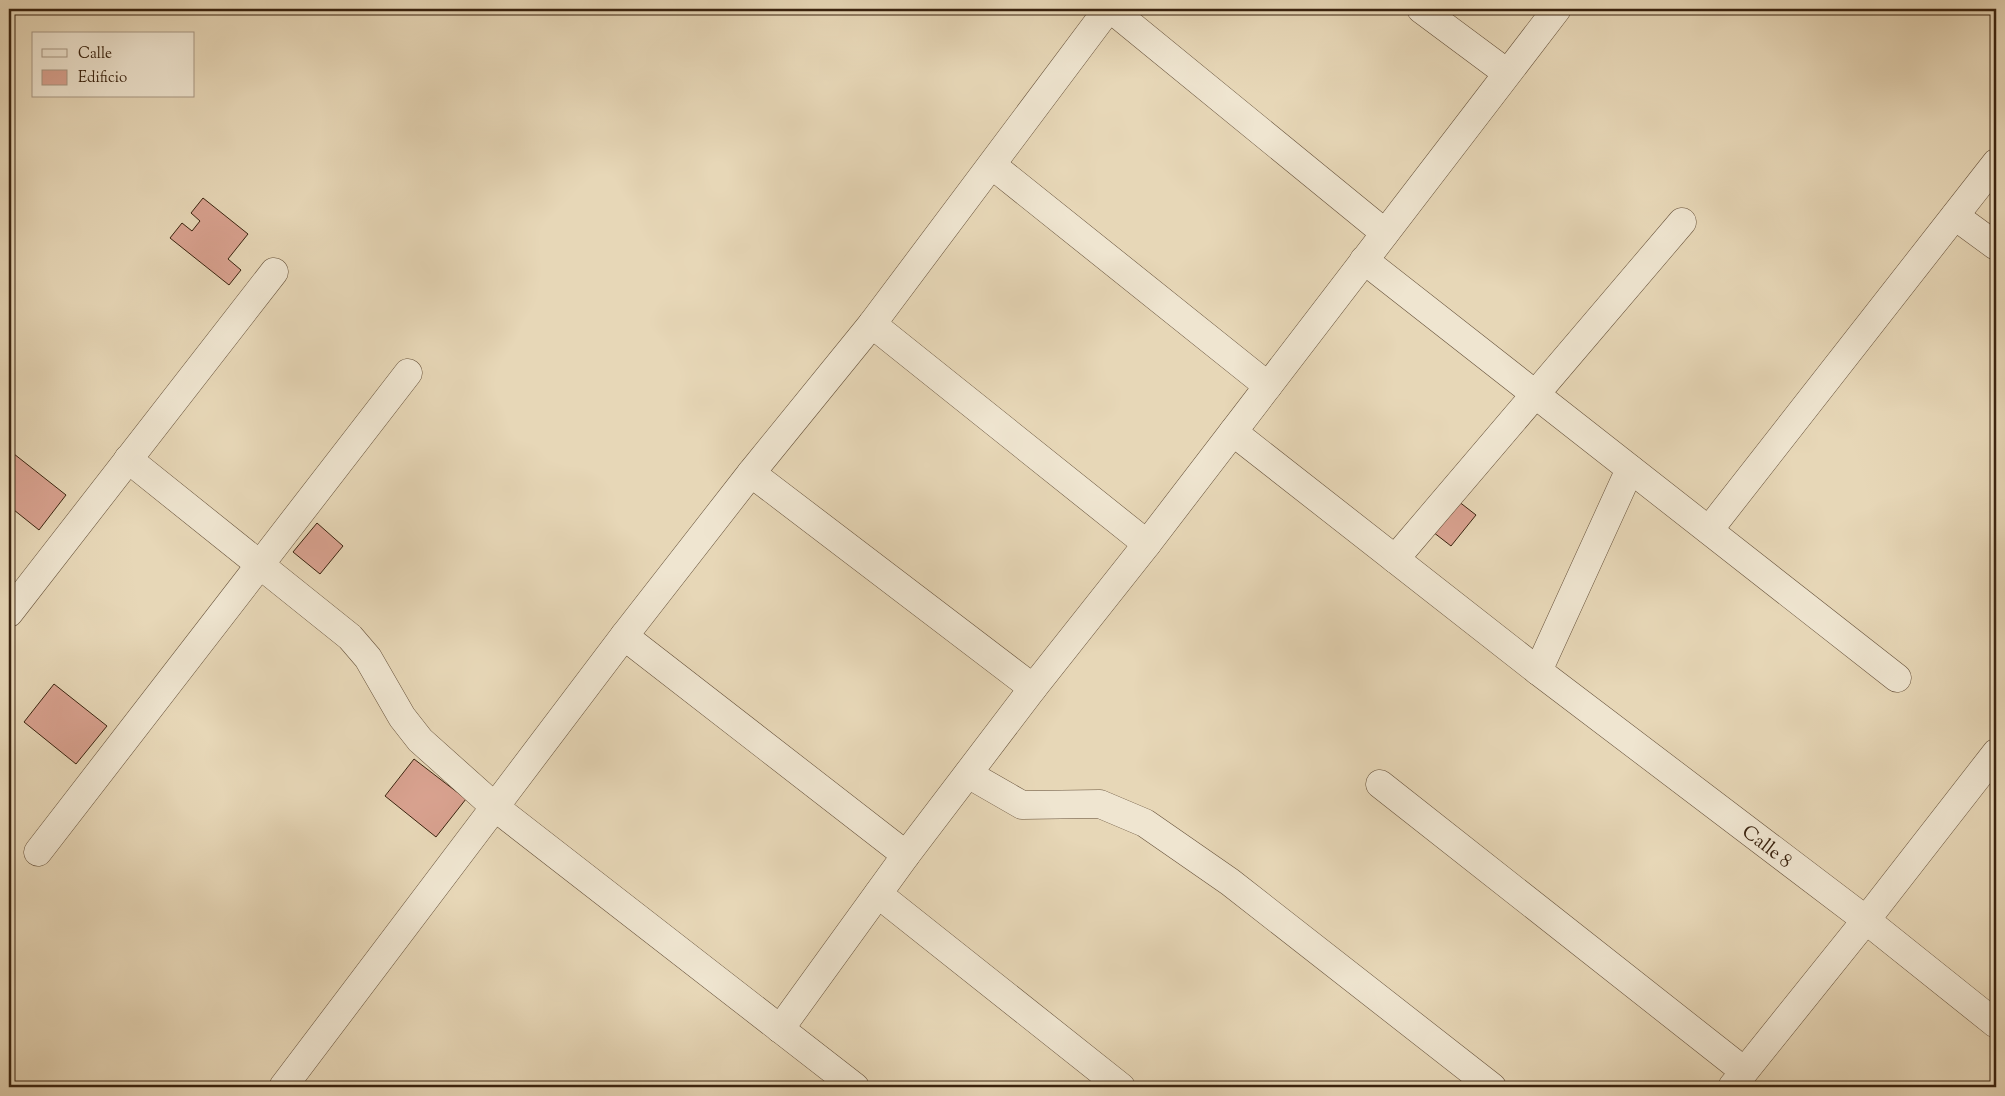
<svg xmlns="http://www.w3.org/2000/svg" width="2005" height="1096" font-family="'Sorts Mill Goudy',serif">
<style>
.building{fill:#d9a290;stroke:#3a230f}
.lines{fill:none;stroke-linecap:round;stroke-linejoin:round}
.street-casing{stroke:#655039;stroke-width:29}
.street{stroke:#efe5d0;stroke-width:28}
.labels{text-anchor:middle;stroke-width:4;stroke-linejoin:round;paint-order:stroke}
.street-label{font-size:19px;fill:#3a230f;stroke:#efe5d0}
</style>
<rect width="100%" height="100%" fill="#e7d7b7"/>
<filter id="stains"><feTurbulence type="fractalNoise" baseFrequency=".004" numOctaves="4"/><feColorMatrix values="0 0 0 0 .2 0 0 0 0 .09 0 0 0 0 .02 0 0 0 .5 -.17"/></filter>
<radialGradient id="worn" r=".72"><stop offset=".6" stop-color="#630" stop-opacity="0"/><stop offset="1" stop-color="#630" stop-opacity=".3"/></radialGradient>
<g class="building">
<path d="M203,198L248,234L228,259L241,270L229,285L170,238L182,223L192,231L200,221L191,213Z"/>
<path d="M9,450L66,495L39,530L9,506Z"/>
<path d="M1458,501L1476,515L1451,546L1433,532Z"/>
<path d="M317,523L343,546L320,574L293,552Z"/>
<path d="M54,684L107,726L76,764L24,722Z"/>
<path d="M414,759L466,799L436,837L385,796Z"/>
</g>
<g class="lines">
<defs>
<g id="street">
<path d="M1111,9L1385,233"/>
<path d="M1421,9L1507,73"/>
<path d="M992,165L1268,386"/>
<path d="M1955,216L1996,246"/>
<path d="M1364,260L1897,678"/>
<path d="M872,324L1147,544"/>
<path id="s1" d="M1233,432L1538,671L1866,920L1996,1024"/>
<path d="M128,459L350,637L368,658L402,717L420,740L496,808L855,1087"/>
<path d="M751,473L1033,688"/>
<path d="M1709,530L1996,163"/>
<path d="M1395,559L1682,222"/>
<path d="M9,613L274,272"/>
<path d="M624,636L906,855"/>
<path d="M1538,671L1630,469"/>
<path d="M968,774L1022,805L1100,804L1145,823L1230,882L1492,1087"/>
<path d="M1380,784L1744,1071"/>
<path d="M38,852L408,373"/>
<path d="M878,894L1121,1087"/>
<path d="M780,1029L906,855L1033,688L1147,544L1557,9"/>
<path d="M283,1087L624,636L751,473L872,324L1108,9"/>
<path d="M1732,1087L1866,920L1996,753"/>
</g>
</defs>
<use href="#street" class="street-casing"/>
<use href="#street" class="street"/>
</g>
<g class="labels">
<g class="street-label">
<text dy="7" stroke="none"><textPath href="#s1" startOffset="676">Calle 8</textPath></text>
</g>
</g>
<rect width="2005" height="1096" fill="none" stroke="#e7d7b7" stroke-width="30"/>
<rect x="10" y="10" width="1985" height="1076" fill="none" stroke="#3a230f" stroke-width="2.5"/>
<rect x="15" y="15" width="1975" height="1066" fill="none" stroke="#3a230f"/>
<rect x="32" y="32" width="162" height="65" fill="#efe5d0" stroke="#a79783"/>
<rect x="42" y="49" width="25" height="8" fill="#efe5d0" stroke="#a79783"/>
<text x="78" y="58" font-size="15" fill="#3a230f">Calle</text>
<rect x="42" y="70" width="25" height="15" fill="#d9a290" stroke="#a79783"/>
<text x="78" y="82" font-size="15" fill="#3a230f">Edificio</text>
<rect width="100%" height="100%" filter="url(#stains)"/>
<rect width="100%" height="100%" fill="url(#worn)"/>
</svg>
